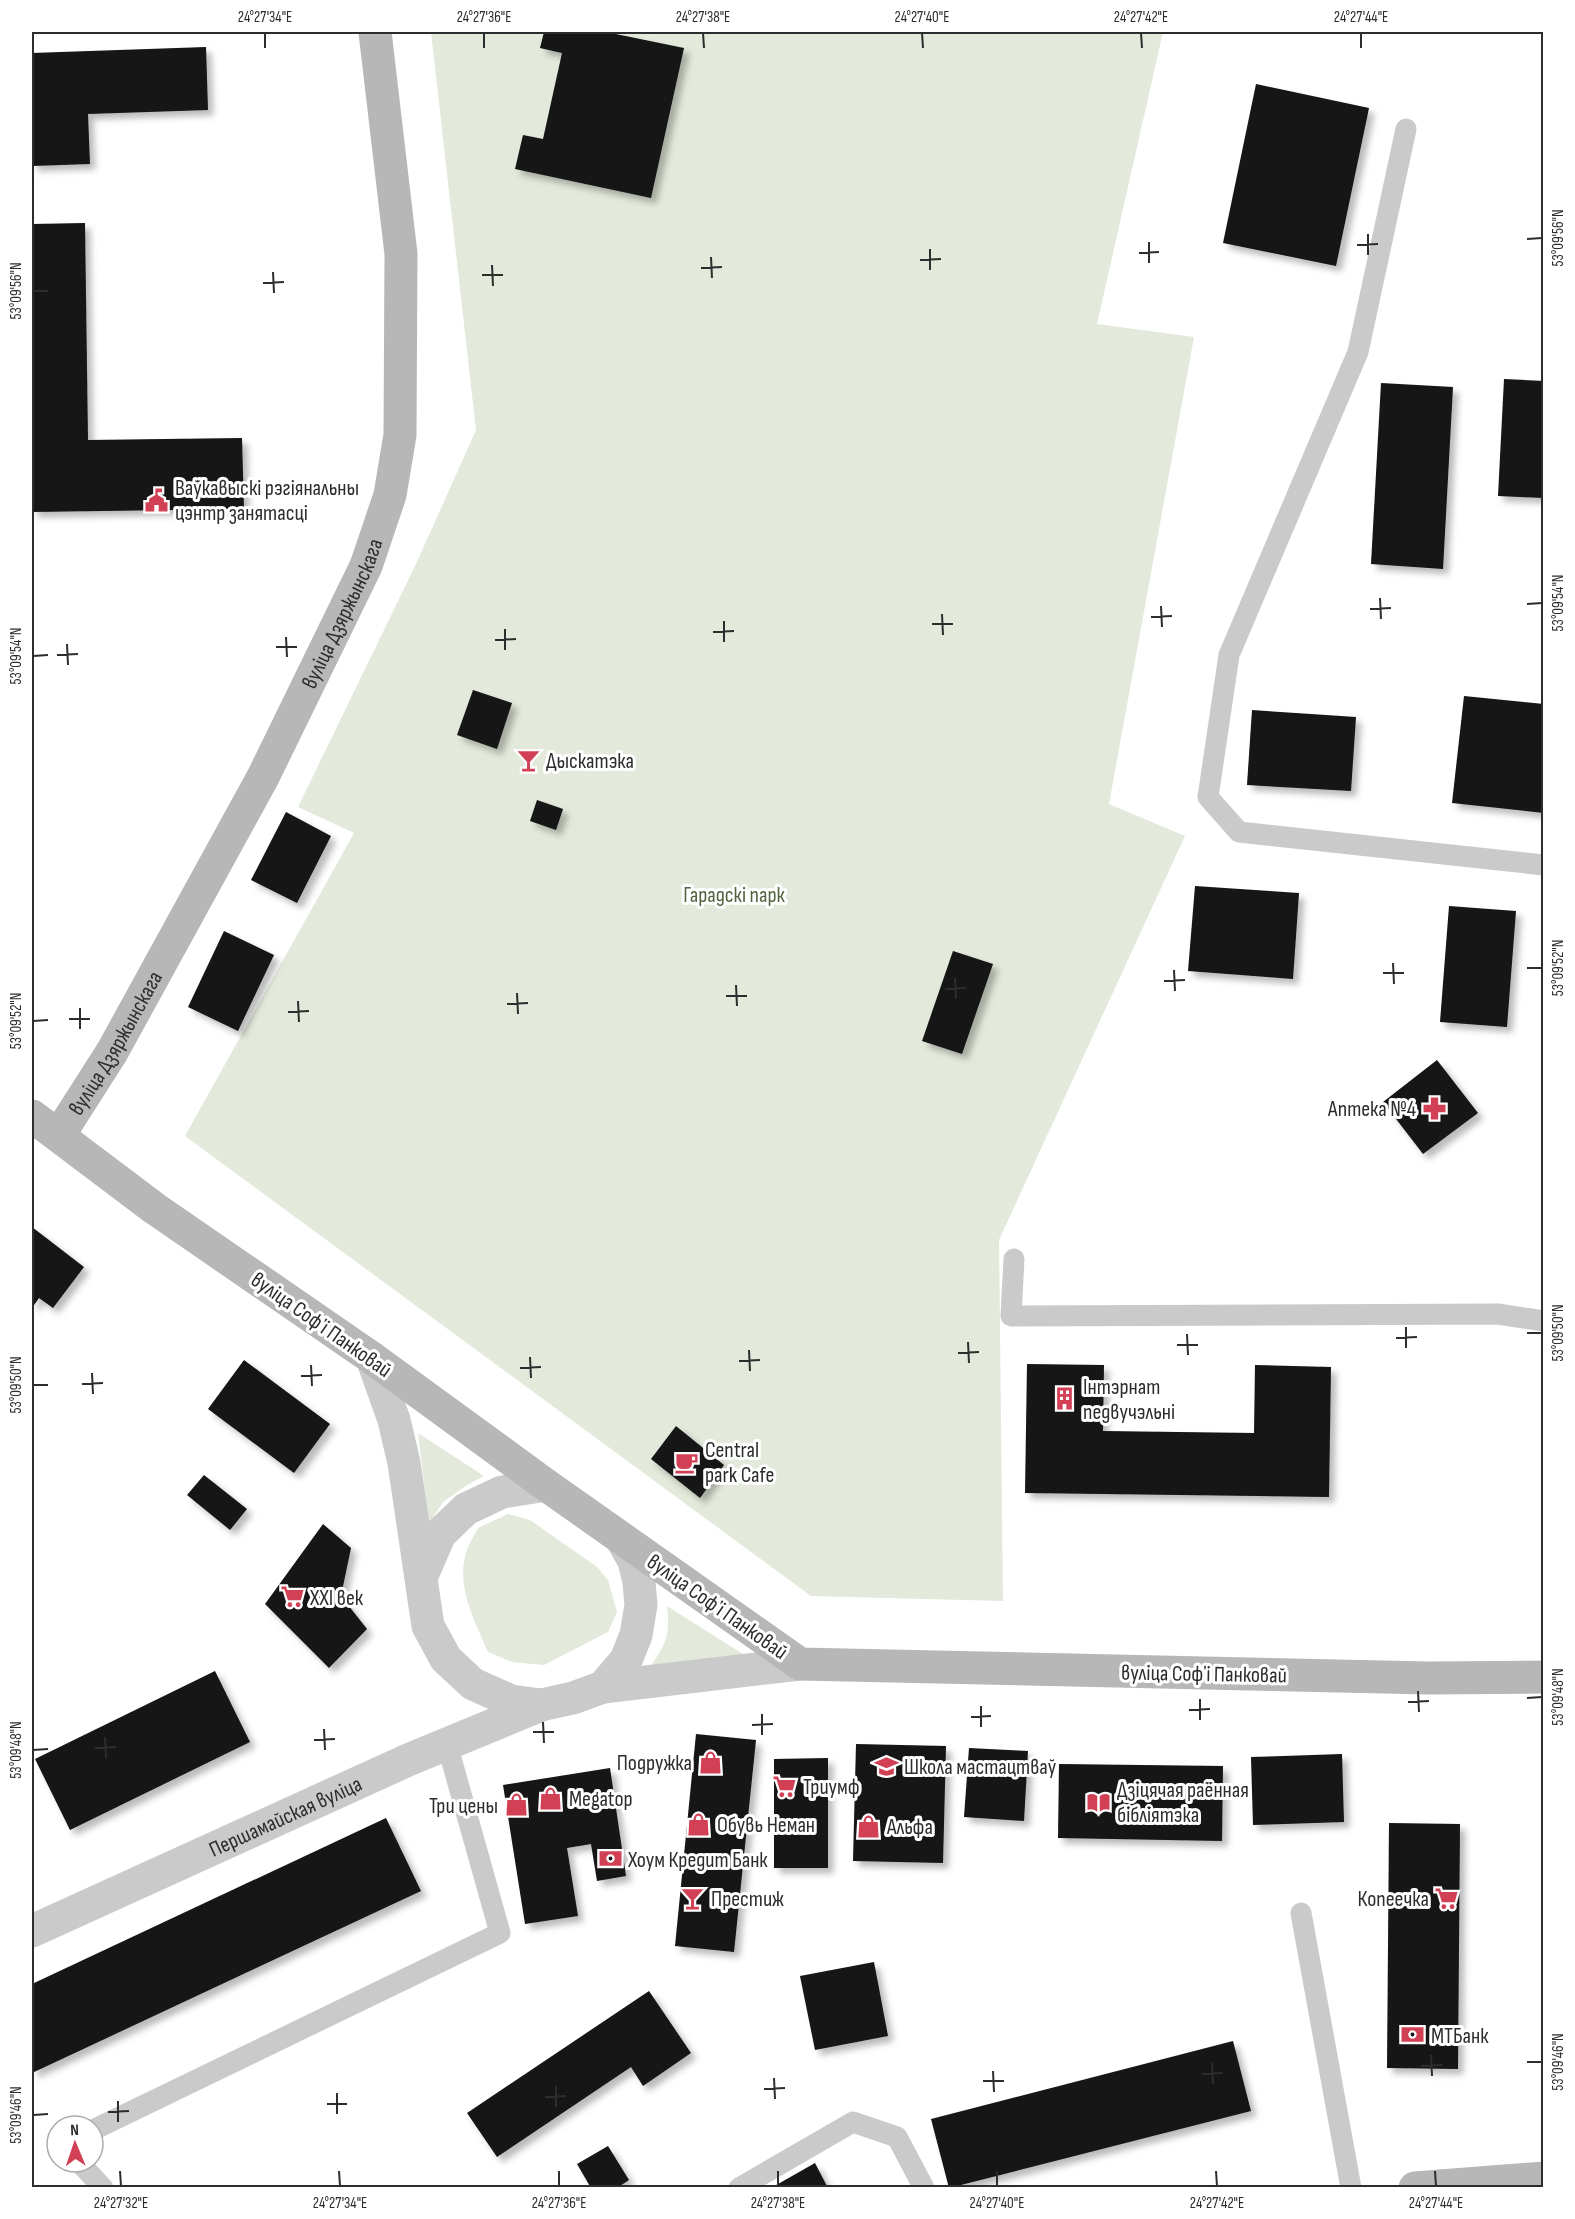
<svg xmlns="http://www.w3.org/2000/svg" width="1575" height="2219" font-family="'Sofia Sans Condensed',sans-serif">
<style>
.green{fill:#e3e9db}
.building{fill:#141414;filter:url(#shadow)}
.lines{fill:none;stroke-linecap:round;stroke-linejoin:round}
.service{stroke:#cacaca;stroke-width:21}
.minor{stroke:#cacaca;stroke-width:33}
.secondary{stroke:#b7b7b7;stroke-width:33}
.ticks{fill:none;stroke:#2d2d2d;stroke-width:2}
.labels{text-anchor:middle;stroke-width:6;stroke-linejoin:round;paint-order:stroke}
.poi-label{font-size:22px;fill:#2d2d2d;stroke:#fff;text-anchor:start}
.street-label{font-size:22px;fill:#2d2d2d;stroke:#fff}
.park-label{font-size:22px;fill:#52633f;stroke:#fff}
.neatline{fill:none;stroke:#2d2d2d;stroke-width:2}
.ticks-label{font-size:15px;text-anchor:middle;fill:#2d2d2d}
</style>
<defs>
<filter id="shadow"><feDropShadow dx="5.5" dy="5.5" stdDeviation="3" flood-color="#0004"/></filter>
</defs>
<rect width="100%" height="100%" fill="#fff"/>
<g class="green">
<path d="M431,32H1163L1097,324L1194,337L1109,804L1185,836L999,1240L1003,1601L811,1596L185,1136L354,833L298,807L416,564L476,430Z"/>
<path d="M418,1433L484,1476L467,1485L443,1502L429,1524Z"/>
<path d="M508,1514L530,1520L597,1567L608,1580L617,1612L608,1632L544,1665L512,1662L488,1652C475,1621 456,1587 466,1553C468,1545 474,1536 478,1528Z"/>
<path d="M667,1606L746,1656L651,1666C667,1642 670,1635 667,1606Z"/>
</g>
<g class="building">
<path d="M544,32H606L684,48L651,198L515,169L523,135L543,139L562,53L540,48Z"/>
<path d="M206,47L208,110L88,114L90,164L32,166V53Z"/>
<path d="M1256,84L1369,108L1336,266L1223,243Z"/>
<path d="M85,223L88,440L242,438L244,509L32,512V224Z"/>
<path d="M1504,379L1544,381V498L1498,496Z"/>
<path d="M1381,383L1453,387L1443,569L1371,564Z"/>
<path d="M473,690L512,703L497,749L457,735Z"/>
<path d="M1464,696L1544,704V813L1452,803Z"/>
<path d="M1252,710L1356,717L1351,791L1247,785Z"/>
<path d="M537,800L563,809L556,830L530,821Z"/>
<path d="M286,812L331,836L297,903L251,880Z"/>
<path d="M1195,886L1299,893L1293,979L1188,971Z"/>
<path d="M1449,906L1516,911L1507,1027L1440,1022Z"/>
<path d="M224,931L274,955L238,1031L188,1007Z"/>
<path d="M953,951L993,964L962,1054L922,1041Z"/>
<path d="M1437,1060L1478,1113L1423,1154L1383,1102Z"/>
<path d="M32,1227L84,1267L53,1308L39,1298L32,1308Z"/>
<path d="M244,1360L330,1424L294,1473L208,1409Z"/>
<path d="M1027,1364L1104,1365L1103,1431L1254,1433L1255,1365L1331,1367L1329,1497L1025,1493Z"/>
<path d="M676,1426L724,1465L700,1498L651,1459Z"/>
<path d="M204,1475L247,1509L230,1530L187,1495Z"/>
<path d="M323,1524L351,1548L341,1596L367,1629L329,1668L265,1604Z"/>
<path d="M215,1671L250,1742L70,1830L35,1759Z"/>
<path d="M696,1734L756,1740L734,1952L675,1946Z"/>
<path d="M856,1744L946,1746L943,1863L853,1861Z"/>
<path d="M969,1748L1028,1751L1024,1821L964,1817Z"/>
<path d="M1342,1754L1344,1822L1253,1825L1251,1757Z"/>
<path d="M828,1758V1868H774V1759Z"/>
<path d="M1059,1764L1223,1766L1222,1841L1058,1838Z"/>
<path d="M610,1768L626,1876L597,1881L591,1844L567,1848L578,1916L525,1924L503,1785Z"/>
<path d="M386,1818L421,1891L32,2073V1984Z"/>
<path d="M1389,1823L1460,1824L1458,2069L1387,2068Z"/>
<path d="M874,1962L888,2036L815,2050L800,1976Z"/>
<path d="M649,1991L691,2053L643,2086L631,2067L497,2157L467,2113Z"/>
<path d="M1233,2041L1251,2111L949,2188L931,2119Z"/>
<path d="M608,2146L629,2180L617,2188H591L577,2164Z"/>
<path d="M815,2163L828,2188H771Z"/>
</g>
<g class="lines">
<g class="service">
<path d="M1406,129L1358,352L1229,655L1208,797L1239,832L1544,865"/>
<path d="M1014,1259L1011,1316L1498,1314L1544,1321"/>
<path d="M1301,1913L1351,2188"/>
<path d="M93,2130L500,1933L447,1744"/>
<path d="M79,2162L103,2188"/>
<path d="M739,2188L853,2122L897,2137L924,2188"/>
</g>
<g class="minor">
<path d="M372,1358L394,1420L404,1463L428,1626L446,1659L473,1684L511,1701L541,1705L573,1698L603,1687L626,1660L636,1635L641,1605L639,1582L634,1561L621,1538"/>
<path d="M421,1578L440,1534L466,1509L502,1492L546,1485"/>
<path d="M603,1687L800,1664"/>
<path id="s1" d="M32,1931L408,1760L541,1705"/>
</g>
<g class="secondary">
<path d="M32,1116L154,1208L372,1358L546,1485L800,1664L1429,1678L1544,1677"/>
<path id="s2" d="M59,1135L112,1052L263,777L366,566L390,495L400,435L401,254L375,32"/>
<path d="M1415,2188L1544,2178"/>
</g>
</g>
<path class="ticks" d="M265,33V48M484,33V48M703,33L704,48M922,33L923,48M1141,33L1142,48M1361,33V48M1368,234V255M1527,239L1542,238M1149,242V263M1357,245L1378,244M930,249V270M1139,253L1159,252M711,257L712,278M920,260L941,259M492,265L493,286M701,268L722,267M273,272L274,293M482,275H503M263,283L284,282M33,291H48M1380,598L1381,619M1527,604L1542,603M1161,606L1162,627M1370,609L1391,608M942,614L943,635M1151,617L1172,616M724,621V642M932,624H953M505,629V650M713,632L734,631M286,637L287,657M495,640L516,639M67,644L68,665M276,647H297M57,655L78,654M33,656L48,655M1393,963L1394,984M1527,968H1542M1174,970L1175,991M1383,973H1404M955,978L956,999M1164,981L1185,980M736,985L737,1006M945,989L966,988M517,993L518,1014M726,996H747M298,1001L299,1022M507,1004L528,1003M80,1008V1029M288,1012L309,1011M69,1019H90M33,1021L48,1020M1406,1327V1348M1527,1333H1542M1187,1334L1188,1355M1396,1338L1417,1337M968,1342L969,1363M1177,1345H1198M749,1350L750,1371M958,1353L979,1352M530,1357L531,1378M739,1361L760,1360M311,1365L312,1386M520,1368L541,1367M92,1373L93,1394M301,1376L322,1375M82,1384L103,1383M33,1385H48M1418,1691L1419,1712M1527,1698L1542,1697M1200,1699V1720M1408,1702L1429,1701M981,1706V1727M1189,1710L1210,1709M762,1714V1735M971,1717L991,1716M543,1722L544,1743M752,1725L773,1724M324,1729L325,1750M533,1732H554M105,1737L106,1758M314,1740L335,1739M95,1748L116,1747M33,1750L48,1749M1431,2055L1432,2076M1527,2062H1542M1212,2063L1213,2084M1421,2066L1442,2065M993,2071L994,2092M1202,2074L1223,2073M774,2078L775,2099M983,2081H1004M556,2086V2107M764,2089L785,2088M337,2093V2114M545,2097L566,2096M118,2101V2122M327,2104H347M108,2112L129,2111M33,2115L48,2114M120,2171L121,2186M339,2171L340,2186M559,2171V2186M778,2171V2186M997,2171V2186M1216,2171L1217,2186M1435,2171L1436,2186"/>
<defs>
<symbol id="civic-bare" viewBox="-9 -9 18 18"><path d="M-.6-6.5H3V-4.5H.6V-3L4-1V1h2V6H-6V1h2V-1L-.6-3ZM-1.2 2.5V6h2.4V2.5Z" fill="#d24055" stroke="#fff" stroke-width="2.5" paint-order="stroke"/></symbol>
<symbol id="bar-bare" viewBox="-9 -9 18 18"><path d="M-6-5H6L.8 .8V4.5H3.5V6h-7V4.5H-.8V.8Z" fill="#d24055" stroke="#fff" stroke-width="2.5" paint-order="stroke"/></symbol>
<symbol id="pharmacy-bare" viewBox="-9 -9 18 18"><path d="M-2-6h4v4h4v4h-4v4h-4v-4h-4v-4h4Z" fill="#d24055" stroke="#fff" stroke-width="2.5" paint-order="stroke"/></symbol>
<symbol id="building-bare" viewBox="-9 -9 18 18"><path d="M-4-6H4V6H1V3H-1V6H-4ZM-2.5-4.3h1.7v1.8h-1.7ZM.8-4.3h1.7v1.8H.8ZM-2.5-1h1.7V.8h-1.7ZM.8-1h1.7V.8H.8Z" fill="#d24055" stroke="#fff" stroke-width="2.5" paint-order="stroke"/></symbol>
<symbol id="cafe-bare" viewBox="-9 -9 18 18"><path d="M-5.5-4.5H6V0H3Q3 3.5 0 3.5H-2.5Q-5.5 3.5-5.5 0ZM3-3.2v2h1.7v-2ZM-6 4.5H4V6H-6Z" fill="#d24055" stroke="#fff" stroke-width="2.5" paint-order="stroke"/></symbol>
<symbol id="supermarket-bare" viewBox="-9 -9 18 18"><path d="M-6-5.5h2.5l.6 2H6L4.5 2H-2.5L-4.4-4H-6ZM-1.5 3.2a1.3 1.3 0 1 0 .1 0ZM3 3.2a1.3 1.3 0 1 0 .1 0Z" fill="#d24055" stroke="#fff" stroke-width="2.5" paint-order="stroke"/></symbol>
<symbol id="shop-bare" viewBox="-9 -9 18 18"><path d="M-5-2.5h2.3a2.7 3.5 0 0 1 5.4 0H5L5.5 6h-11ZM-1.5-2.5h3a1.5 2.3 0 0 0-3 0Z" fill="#d24055" stroke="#fff" stroke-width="2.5" paint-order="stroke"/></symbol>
<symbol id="school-bare" viewBox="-9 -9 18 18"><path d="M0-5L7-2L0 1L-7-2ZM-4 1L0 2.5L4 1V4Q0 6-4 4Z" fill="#d24055" stroke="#fff" stroke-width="2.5" paint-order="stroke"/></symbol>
<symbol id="library-bare" viewBox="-9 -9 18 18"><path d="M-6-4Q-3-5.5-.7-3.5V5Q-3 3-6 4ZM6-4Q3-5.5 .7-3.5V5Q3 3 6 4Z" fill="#d24055" stroke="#fff" stroke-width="2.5" paint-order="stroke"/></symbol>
<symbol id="bank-bare" viewBox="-9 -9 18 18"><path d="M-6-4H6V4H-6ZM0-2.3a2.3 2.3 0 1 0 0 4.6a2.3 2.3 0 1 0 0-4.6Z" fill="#d24055" stroke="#fff" stroke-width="2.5" paint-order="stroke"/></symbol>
</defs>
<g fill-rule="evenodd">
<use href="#civic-bare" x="140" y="484" width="33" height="33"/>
<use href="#bar-bare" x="512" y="744" width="33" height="33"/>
<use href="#pharmacy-bare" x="1418" y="1092" width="33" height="33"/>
<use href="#building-bare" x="1048" y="1382" width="33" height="33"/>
<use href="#cafe-bare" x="670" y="1446" width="33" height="33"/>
<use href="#supermarket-bare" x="276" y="1580" width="33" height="33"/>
<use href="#shop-bare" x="694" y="1746" width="33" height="33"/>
<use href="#school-bare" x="870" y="1750" width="33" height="33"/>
<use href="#supermarket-bare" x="768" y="1770" width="33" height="33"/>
<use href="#shop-bare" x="534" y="1782" width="33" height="33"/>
<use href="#library-bare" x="1082" y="1786" width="33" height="33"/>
<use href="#shop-bare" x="500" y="1788" width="33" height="33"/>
<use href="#shop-bare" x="682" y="1808" width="33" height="33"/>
<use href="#shop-bare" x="852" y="1810" width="33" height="33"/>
<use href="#bank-bare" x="594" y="1842" width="33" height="33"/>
<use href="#bar-bare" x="676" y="1882" width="33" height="33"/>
<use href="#supermarket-bare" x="1430" y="1882" width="33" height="33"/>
<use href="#bank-bare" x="1396" y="2018" width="33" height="33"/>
</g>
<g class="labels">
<g class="poi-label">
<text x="175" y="495">Ваўкавыскі рэгіянальны<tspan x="175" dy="25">цэнтр занятасці</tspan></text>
<text x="546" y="768">Дыскатэка</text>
<text x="1416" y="1116" text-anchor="end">Аптека №4</text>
<text x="1083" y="1394">Інтэрнат<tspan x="1083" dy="25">педвучэльні</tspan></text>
<text x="705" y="1457">Central<tspan x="705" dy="25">park Cafe</tspan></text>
<text x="310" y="1605">XXI век</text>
<text x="692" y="1770" text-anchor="end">Подружка</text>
<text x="904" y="1774">Школа мастацтваў</text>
<text x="803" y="1794">Триумф</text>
<text x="1117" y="1797">Дзіцячая раённая<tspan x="1117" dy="25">бібліятэка</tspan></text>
<text x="569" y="1806">Megatop</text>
<text x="498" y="1813" text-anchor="end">Три цены</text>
<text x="717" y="1832">Обувь Неман</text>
<text x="887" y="1834">Альфа</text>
<text x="628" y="1867">Хоум Кредит Банк</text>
<text x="711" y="1906">Престиж</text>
<text x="1429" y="1906" text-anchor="end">Копеечка</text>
<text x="1431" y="2043">МТБанк</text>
</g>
<g class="street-label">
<text dy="8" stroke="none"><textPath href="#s2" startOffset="594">вуліца Дзяржынскага</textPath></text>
<text dy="8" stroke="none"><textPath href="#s2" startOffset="108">вуліца Дзяржынскага</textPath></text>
<text transform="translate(322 1324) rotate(35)" y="8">вуліца Софʼі Панковай</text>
<text transform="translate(718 1606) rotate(35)" y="8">вуліца Софʼі Панковай</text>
<text transform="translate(1204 1673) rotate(1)" y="8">вуліца Софʼі Панковай</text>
<text dy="8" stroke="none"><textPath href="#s1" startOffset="278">Першамайская вуліца</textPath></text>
</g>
<g class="park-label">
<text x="734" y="902">Гарадскі парк</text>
</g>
</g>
<rect width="1575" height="2219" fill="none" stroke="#ffffff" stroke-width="66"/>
<g transform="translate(75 2144) rotate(358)"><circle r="28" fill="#ffffff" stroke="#ababab" stroke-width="1.5"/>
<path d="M0-4.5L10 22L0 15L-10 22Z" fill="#d24055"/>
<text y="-9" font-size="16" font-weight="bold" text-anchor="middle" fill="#2d2d2d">N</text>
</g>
<rect x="33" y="33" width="1509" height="2153" class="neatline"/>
<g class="ticks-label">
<text x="265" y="22">24°27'34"E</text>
<text x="484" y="22">24°27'36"E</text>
<text x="703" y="22">24°27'38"E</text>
<text x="922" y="22">24°27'40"E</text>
<text x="1141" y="22">24°27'42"E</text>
<text x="1361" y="22">24°27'44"E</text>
<text transform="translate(1558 238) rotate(-90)" y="5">53°09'56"N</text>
<text transform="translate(16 291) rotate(-90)" y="5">53°09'56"N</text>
<text transform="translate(1558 603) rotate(-90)" y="5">53°09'54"N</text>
<text transform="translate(16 656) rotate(-90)" y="5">53°09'54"N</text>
<text transform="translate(1558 968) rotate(-90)" y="5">53°09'52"N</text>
<text transform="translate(16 1021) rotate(-90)" y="5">53°09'52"N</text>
<text transform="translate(1558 1333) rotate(-90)" y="5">53°09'50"N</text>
<text transform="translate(16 1385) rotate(-90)" y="5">53°09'50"N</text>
<text transform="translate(1558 1697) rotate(-90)" y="5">53°09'48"N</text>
<text transform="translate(16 1750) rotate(-90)" y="5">53°09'48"N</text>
<text transform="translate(1558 2062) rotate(-90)" y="5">53°09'46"N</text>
<text transform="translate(16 2115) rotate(-90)" y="5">53°09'46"N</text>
<text x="121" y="2208">24°27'32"E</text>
<text x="340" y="2208">24°27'34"E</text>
<text x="559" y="2208">24°27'36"E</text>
<text x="778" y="2208">24°27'38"E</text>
<text x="997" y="2208">24°27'40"E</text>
<text x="1217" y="2208">24°27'42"E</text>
<text x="1436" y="2208">24°27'44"E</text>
</g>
</svg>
